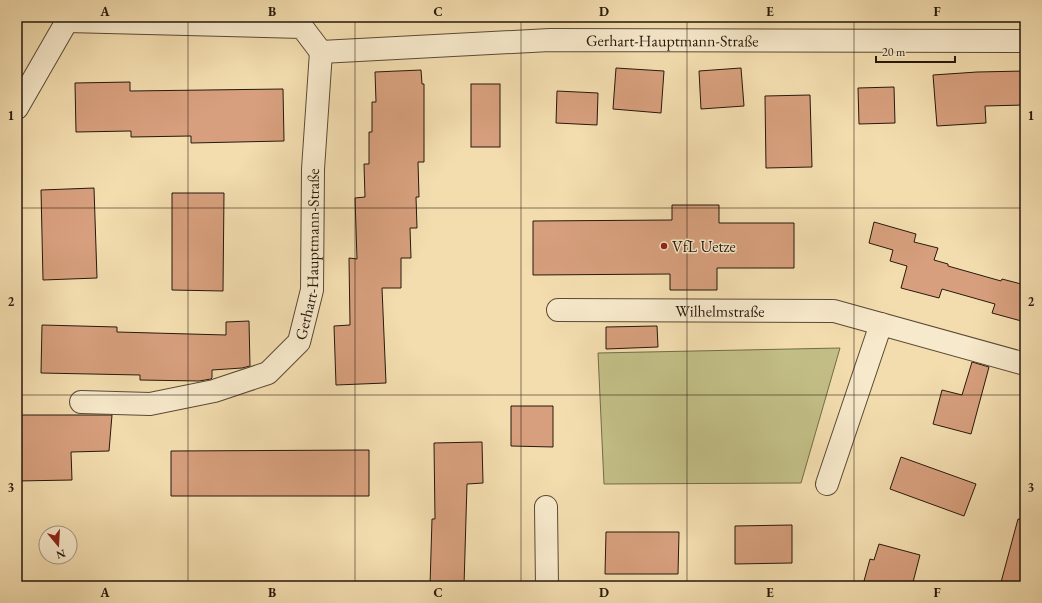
<svg xmlns="http://www.w3.org/2000/svg" width="1042" height="603" font-family="'EB Garamond',serif">
<style>
.green{fill:#c2bf86;stroke:#746c49}
.building{fill:#d79f7d;stroke:#27190c}
.lines{fill:none;stroke-linecap:round;stroke-linejoin:round}
.minor-casing{stroke:#5a4a35;stroke-width:24}
.minor{stroke:#f7e9cb;stroke-width:22}
.grid{fill:none;stroke:#27190c;stroke-width:1;stroke-opacity:0.55}
.poi-dot{fill:#8f2418;stroke:#f7e9cb;stroke-width:1.5}
.labels{text-anchor:middle;stroke-width:3;stroke-linejoin:round;paint-order:stroke}
.street-label{font-size:16px;fill:#27190c;stroke:#f7e9cb}
.poi-label{font-size:16px;fill:#27190c;stroke:#f7e9cb;text-anchor:start}
.neatline{fill:none;stroke:#27190c;stroke-width:1.5}
.grid-label{font-size:13px;text-anchor:middle;font-weight:bold;fill:#27190c}
</style>
<rect width="100%" height="100%" fill="#f3ddaf"/>
<filter id="stains"><feTurbulence type="fractalNoise" baseFrequency=".005" numOctaves="4"/><feColorMatrix values="0 0 0 0 .2 0 0 0 0 .09 0 0 0 0 .02 0 0 0 .5 -.17"/></filter>
<radialGradient id="worn" r=".72"><stop offset=".6" stop-color="#630" stop-opacity="0"/><stop offset="1" stop-color="#630" stop-opacity=".3"/></radialGradient>
<path class="green" d="M840,348L801,483L604,484L598,353Z"/>
<g class="building">
<path d="M616,68L664,71L661,113L613,109Z"/>
<path d="M741,68L744,106L701,109L699,71Z"/>
<path d="M421,70L422,84H424V162H418L419,197H416L417,228H410L411,258H401V288H382L386,383L336,385L334,326L350,325L349,258L357,259L355,198L365,197L364,164H369V132H372V102H376L375,72Z"/>
<path d="M1025,71V105L985,106L986,123L937,126L933,75L977,72Z"/>
<path d="M130,82V91L283,89L284,141L191,143V136L131,137V131L76,132L75,83Z"/>
<rect x="471" y="84" width="29" height="63"/>
<path d="M894,87L895,123L859,124L858,88Z"/>
<path d="M557,91L598,93L597,125L556,123Z"/>
<path d="M810,95L812,167L766,168L765,96Z"/>
<path d="M94,188L97,278L43,280L41,190Z"/>
<path d="M172,193H224L223,291L172,290Z"/>
<path d="M672,205H719V223H794V268H717V290H670V274L533,275V221L672,220Z"/>
<path d="M874,222L916,234L914,242L938,248L934,260L948,264V266L1001,281L1002,279L1025,285V322L992,313L995,304L942,289L939,298L901,288L907,266L890,261L893,250L869,243Z"/>
<path d="M249,321L250,366L242,368L212,370V378L211,379L199,381L140,380V375L41,373L42,325L117,327V332L226,335V322Z"/>
<path d="M657,326L658,347L606,349V327Z"/>
<path d="M972,362L989,367L971,434L933,424L942,390L962,395Z"/>
<path d="M511,406H553V447L511,446Z"/>
<path d="M17,415H112L109,451L71,452L72,480L17,481Z"/>
<path d="M482,442L483,483L467,484L464,586H430L432,519H435L434,443Z"/>
<path d="M369,450V496H171V451Z"/>
<path d="M901,457L976,484L964,516L890,489Z"/>
<path d="M1018,519L1025,520V586H1000Z"/>
<path d="M792,525V563L735,564V526Z"/>
<path d="M606,532H679L678,574H605Z"/>
<path d="M879,544L920,555L912,586H882L864,581L870,559L874,560Z"/>
</g>
<g class="lines">
<defs>
<g id="minor">
<path id="s1" d="M64,17L67,21L302,27L321,52L550,40L1025,41"/>
<path d="M17,108L67,21"/>
<path id="s2" d="M558,310L834,311L1025,364"/>
<path id="s3" d="M81,402L150,404L214,391L268,373L299,342L312,290L313,169L321,52"/>
<path d="M827,484L881,324"/>
<path d="M546,507L547,586"/>
</g>
</defs>
<use href="#minor" class="minor-casing"/>
<use href="#minor" class="minor"/>
</g>
<path class="grid" d="M188,17V586M355,17V586M521,17V586M687,17V586M854,17V586M17,208H1025M17,395H1025"/>
<circle class="poi-dot" cx="664" cy="246" r="4"/>
<g class="labels">
<g class="street-label">
<text dy="6" stroke="none"><textPath href="#s1" startOffset="623">Gerhart-Hauptmann-Straße</textPath></text>
<text dy="6" stroke="none"><textPath href="#s3" startOffset="324">Gerhart-Hauptmann-Straße</textPath></text>
<text dy="6" stroke="none"><textPath href="#s2" startOffset="162">Wilhelmstraße</textPath></text>
</g>
<g class="poi-label">
<text x="672" y="252">VfL Uetze</text>
</g>
</g>
<rect width="1042" height="603" fill="none" stroke="#f3ddaf" stroke-width="44"/>
<g transform="translate(58 545) rotate(162)"><circle r="19" fill="#f7e9cb" stroke="#a4967f"/>
<path d="M0-3L7 15L0 10L-7 15Z" fill="#8f2418"/>
<text y="-6" font-size="11" font-weight="bold" text-anchor="middle" fill="#27190c">N</text>
</g>
<path d="M876 56v6h79v-6" fill="none" stroke="#27190c" stroke-width="2"/>
<text x="882" y="56" font-size="12" fill="#27190c" stroke="#f7e9cb" stroke-width="3" paint-order="stroke">20 m</text>
<rect x="22" y="22" width="998" height="559" class="neatline"/>
<g class="grid-label">
<text x="105" y="16">A</text>
<text x="272" y="16">B</text>
<text x="438" y="16">C</text>
<text x="604" y="16">D</text>
<text x="770" y="16">E</text>
<text x="937" y="16">F</text>
<text x="11" y="120">1</text>
<text x="1031" y="120">1</text>
<text x="11" y="306">2</text>
<text x="1031" y="306">2</text>
<text x="11" y="492">3</text>
<text x="1031" y="492">3</text>
<text x="105" y="597">A</text>
<text x="272" y="597">B</text>
<text x="438" y="597">C</text>
<text x="604" y="597">D</text>
<text x="770" y="597">E</text>
<text x="937" y="597">F</text>
</g>
<rect width="100%" height="100%" filter="url(#stains)"/>
<rect width="100%" height="100%" fill="url(#worn)"/>
</svg>
